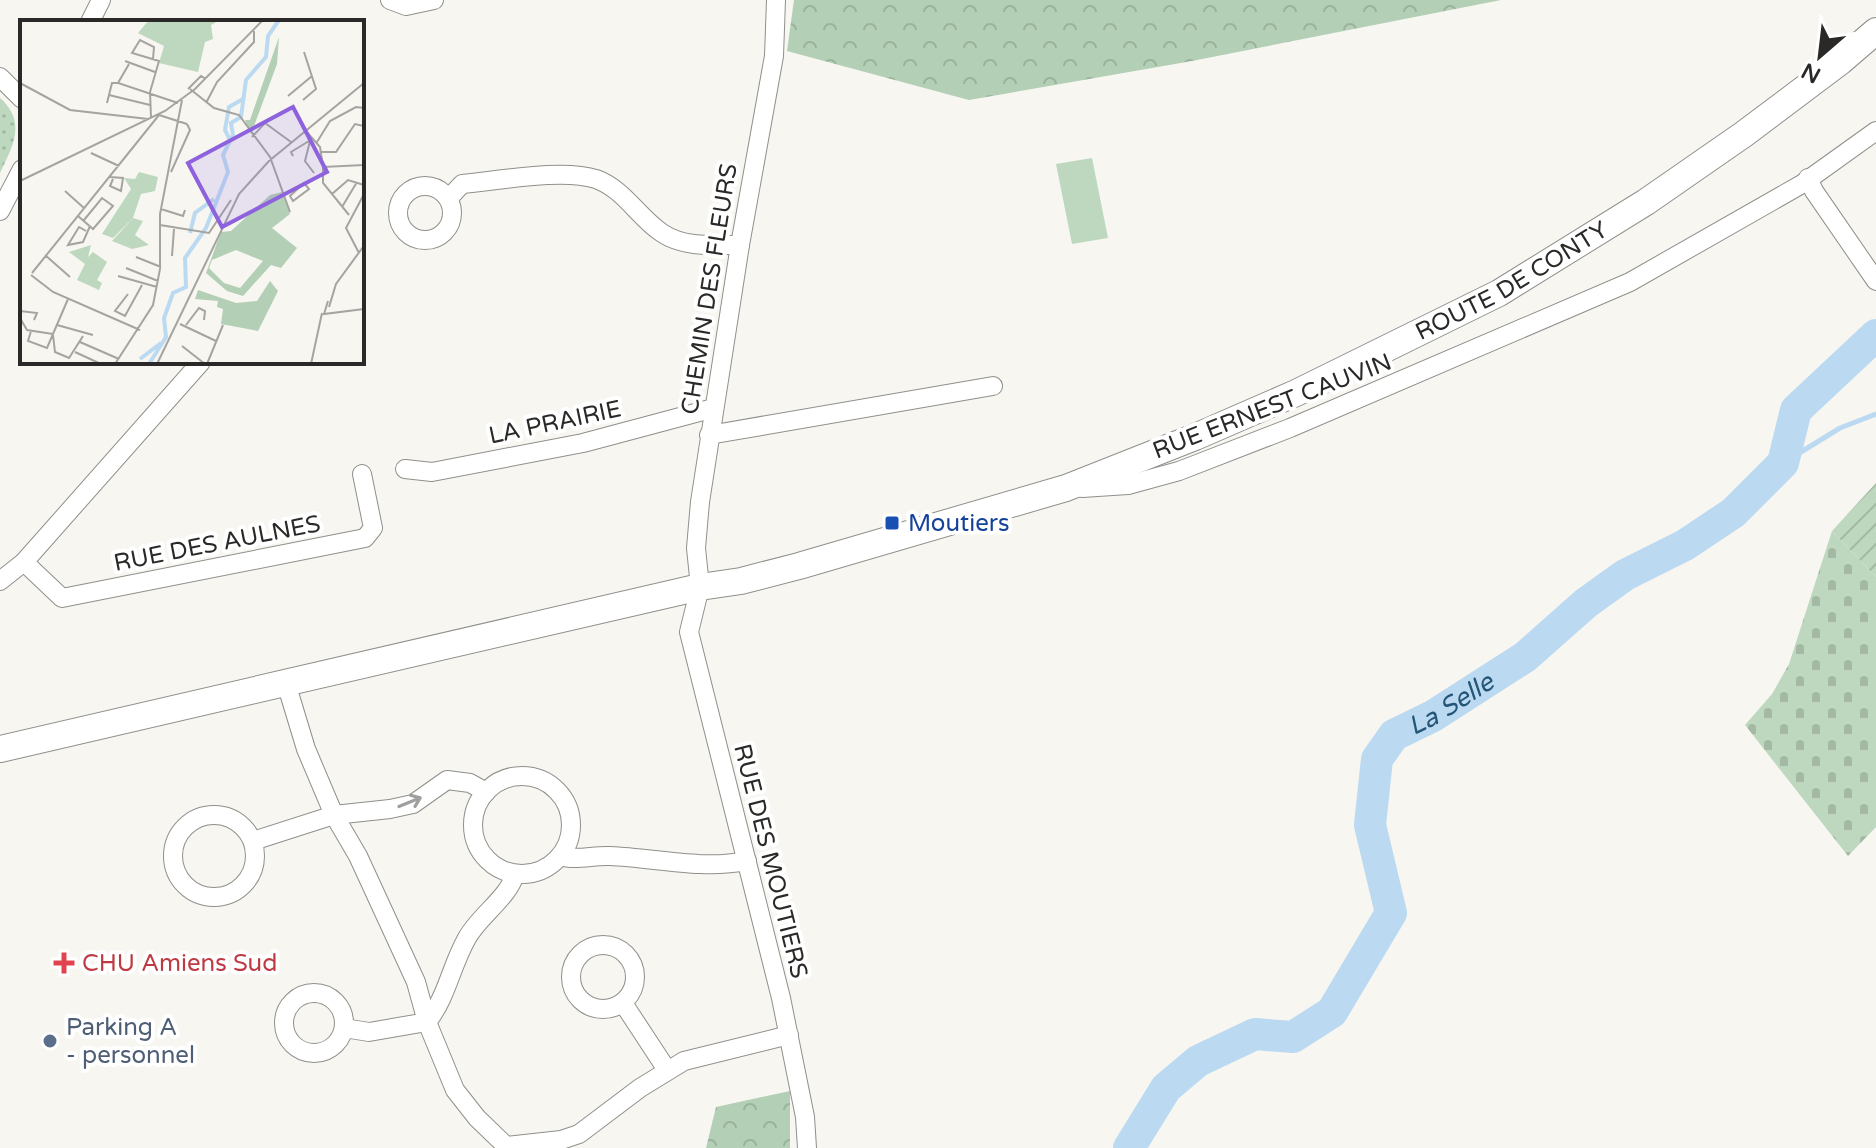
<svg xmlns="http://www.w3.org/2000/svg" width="1876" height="1148" font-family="'Varela Round',sans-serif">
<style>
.grass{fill:url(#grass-dots)}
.forest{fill:url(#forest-crowns)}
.cemetery{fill:url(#cemetery-stones)}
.garden{fill:url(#garden-furrows)}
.pitch{fill:#bdd8be}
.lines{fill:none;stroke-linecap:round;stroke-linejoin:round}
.stream{stroke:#bbdaf2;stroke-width:5}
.river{stroke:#bbdaf2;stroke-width:32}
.street-casing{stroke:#908f8b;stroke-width:20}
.secondary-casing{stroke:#908f8b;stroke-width:28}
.street{stroke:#fff;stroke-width:18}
.secondary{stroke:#fff;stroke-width:26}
.oneway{stroke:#9f9f9e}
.transit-dot{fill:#1a4fb4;stroke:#fff;stroke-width:3}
.health-dot{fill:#e0444e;stroke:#fff;stroke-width:3}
.service-dot{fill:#5c6f8a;stroke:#fff;stroke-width:3}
.labels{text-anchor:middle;stroke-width:8;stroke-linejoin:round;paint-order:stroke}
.street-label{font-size:24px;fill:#2a2927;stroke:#fff}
.transit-label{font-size:24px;fill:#164399;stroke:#fff;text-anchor:start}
.health-label{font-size:24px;fill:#be3a42;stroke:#fff;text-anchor:start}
.service-label{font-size:24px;fill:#4e5e75;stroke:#fff;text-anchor:start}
.water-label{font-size:26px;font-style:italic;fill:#245677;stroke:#fff}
.inset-river{fill:none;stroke:#bbdaf2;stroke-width:4}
.inset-road{fill:none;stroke:#a5a4a0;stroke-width:2}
.view{fill:#8d62dc;fill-opacity:0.15;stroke:#8d62dc;stroke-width:4}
.inset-edge{fill:none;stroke:#2a2927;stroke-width:4}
</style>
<defs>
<pattern id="grass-dots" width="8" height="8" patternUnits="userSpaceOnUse" patternTransform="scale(2)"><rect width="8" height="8" fill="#bdd8be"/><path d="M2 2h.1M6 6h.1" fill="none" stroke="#a3b9a3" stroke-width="1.8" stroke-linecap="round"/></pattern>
<pattern id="forest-crowns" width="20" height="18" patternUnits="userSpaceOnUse" patternTransform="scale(2)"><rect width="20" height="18" fill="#b3cfb5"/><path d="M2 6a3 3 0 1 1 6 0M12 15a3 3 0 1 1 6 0" fill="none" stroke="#9ab29c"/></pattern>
<pattern id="cemetery-stones" width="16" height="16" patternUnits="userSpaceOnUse" patternTransform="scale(2)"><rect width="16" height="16" fill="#bdd8be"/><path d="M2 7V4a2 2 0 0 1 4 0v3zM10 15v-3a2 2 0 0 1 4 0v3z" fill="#a3b9a3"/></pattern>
<pattern id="garden-furrows" width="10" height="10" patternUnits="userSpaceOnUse" patternTransform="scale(2)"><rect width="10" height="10" fill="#bdd8be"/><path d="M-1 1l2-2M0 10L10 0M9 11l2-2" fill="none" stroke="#a3b9a3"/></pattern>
</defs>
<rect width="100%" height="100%" fill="#f7f6f1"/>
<path class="grass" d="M0,98C27,122 13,146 0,173Z"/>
<g class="forest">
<path d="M794,0H1501L1192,61L969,100L787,51Z"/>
<path d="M790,1091V1148H706L716,1107Z"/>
</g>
<path class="cemetery" d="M1832,531L1876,577V827L1848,856L1745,725L1772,694L1789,664Z"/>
<path class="garden" d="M1876,483V577L1832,531Z"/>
<path class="pitch" d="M1092,158L1108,238L1072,244L1056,164Z"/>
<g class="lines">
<path class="stream" d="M1783,463L1840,428L1876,414"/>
<path class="river" id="s1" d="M1129,1148L1166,1088L1198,1061L1255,1034L1293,1037L1332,1012L1391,913L1370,825L1377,759L1394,735L1433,716L1525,657L1586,603L1625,575L1685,545L1733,513L1783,463L1796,410L1876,335"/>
<defs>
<g id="street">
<path d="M390,0L406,6L434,0"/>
<path d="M776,0L774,56L740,245L700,502L696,548L700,587L689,632L781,998L805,1117L807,1148"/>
<path d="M90,22L101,0"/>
<path d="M0,77L22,99"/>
<path d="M1808,178L1814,191L1876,281"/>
<circle cx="425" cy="213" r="27"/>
<path d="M449,198L462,184C498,181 562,168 596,179C624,189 638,217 662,233C684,248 714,245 740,245"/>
<path d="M0,211L22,169"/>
<path d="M709,435L993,386"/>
<path d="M405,469L432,472L583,443L714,408"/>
<path d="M1082,488L1128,485L1179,471L1290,428L1630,282L1802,184L1876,131"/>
<path d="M24,562L62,598L365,538L373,528L362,474"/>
<path d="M0,581L24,562L201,362"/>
<path d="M286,683L306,749L334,815L358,856L416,982L427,1022L455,1090L477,1118L506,1146L561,1140L579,1134L640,1088L684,1061L789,1035"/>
<circle cx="522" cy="825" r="49"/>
<circle cx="214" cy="856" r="41"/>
<path d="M253,841L334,815L390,809L413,804L447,780L470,783L486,792"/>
<path d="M561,856C575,861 594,855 610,856C656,858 701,870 747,861"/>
<circle cx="603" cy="977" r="32"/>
<circle cx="314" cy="1023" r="30"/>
<path d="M623,1003L667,1070"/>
<path d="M344,1028L369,1032L427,1022C447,997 451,966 467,938C479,916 509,897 515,874"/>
</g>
<g id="secondary">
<path id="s2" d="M0,749L700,587L741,581L799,566L1066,488L1195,437L1296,393L1499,293L1646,202L1744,134L1841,61L1876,31"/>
</g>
</defs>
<use href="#street" class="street-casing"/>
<use href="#secondary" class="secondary-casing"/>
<use href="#street" class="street"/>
<use href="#secondary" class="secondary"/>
</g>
<defs><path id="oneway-shaft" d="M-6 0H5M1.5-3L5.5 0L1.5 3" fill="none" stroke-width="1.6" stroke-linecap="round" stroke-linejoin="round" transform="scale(2)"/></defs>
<use class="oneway" href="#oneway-shaft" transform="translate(410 802) rotate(-22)"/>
<rect class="transit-dot" x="884" y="515" width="16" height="16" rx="4"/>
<path class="health-dot" d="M60 951h8v8h8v8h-8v8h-8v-8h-8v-8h8z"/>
<circle class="service-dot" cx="50" cy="1041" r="8"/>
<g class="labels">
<g class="street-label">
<text dy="8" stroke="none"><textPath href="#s2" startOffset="1590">ROUTE DE CONTY</textPath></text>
<text transform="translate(709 289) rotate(-81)" y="8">CHEMIN DES FLEURS</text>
<text transform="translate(1272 406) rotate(-21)" y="8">RUE ERNEST CAUVIN</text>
<text transform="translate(555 422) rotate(-12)" y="8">LA PRAIRIE</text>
<text transform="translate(217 543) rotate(-11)" y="8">RUE DES AULNES</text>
<text transform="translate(771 861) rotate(76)" y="8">RUE DES MOUTIERS</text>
</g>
<g class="transit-label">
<text x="908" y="531">Moutiers</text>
</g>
<g class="health-label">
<text x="82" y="971">CHU Amiens Sud</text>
</g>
<g class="service-label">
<text x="66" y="1035">Parking A<tspan x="66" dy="28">- personnel</tspan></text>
</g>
<g class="water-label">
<text dy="9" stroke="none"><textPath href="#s1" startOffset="626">La Selle</textPath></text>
</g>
</g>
<g transform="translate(20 20)">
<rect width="344" height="344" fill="#f7f6f1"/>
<path d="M129,0H200L191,5L193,19L185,22L178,52L139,43L144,26L118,13ZM119,152L138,157L135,171L121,174L113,198L93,218L82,214L111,169L104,158L115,159Z" fill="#bdd8be"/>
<path d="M259,17L257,44L231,114L225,100H230ZM262,172L270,194L252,208L277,228L261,248L251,245L223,276L207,271L186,253L201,212L211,211L250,175ZM216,230L243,241L220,268L204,263L189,248L192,240ZM250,261L258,271L238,311L201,304L203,289L197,287L198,281L175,279L178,270L216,283L237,281Z" fill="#b3cfb5" fill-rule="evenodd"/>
<path d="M113,198L123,201L115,215L129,225L112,229L92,221ZM71,225L68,237L73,232L87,242L77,260L82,263L79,270L57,260L65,244L49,232Z" fill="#bdd8be"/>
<path class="inset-river" d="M210,120L205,110L209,87L223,79M170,213L175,193L194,179M120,339L141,323M129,344L146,317L144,298L153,273L166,267L165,238L186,208L208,152L203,135L213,115L211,103L221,97L226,60L246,37L248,16L259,0"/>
<path class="inset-road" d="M105,41L135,52M109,44L98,63L158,83M0,63L50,90L128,99M168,69L181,56L186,59M170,69L194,88L219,95L250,137L270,192M89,75L130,85M268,76L292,56M283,80L296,69L284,32M87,83L92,63H98M186,83L197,62L234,22V11M131,97L130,72L139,41L112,33L120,20L134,27L133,39M285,110L300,127L303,147L344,145M232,117L245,103L271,122M291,117L285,141L294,153M297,122L310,101L336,87L344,88M301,132H316L335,104L344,106M71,133L99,146M273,136L271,132L289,121M303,147V163L329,195M151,152L170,110L167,104M90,157L103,158L101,171L90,166L93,159M0,161L145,91L175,69L243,0M284,163L289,169L273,181L270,176ZM45,171L64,188M312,174L328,160L344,165M322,187L337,162M141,189L163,196L165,190M58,196L73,209L93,186L82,178L64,200M140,205L189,213L211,180M66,211L59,207L48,225L63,222L70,206M339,233L326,208L344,174M25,235L50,257M152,236L154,209M116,237L141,247M106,248L138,261M12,253L139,95L167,104M11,255L33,272L120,310M98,256L137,267M108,274L95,291L105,296L122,265M308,281L304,294L344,289M309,287L316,264L343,227M0,291L17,293L14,300M0,298L7,310L33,314M160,304L196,321M37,305L73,315M166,305L179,288L185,291L184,300M11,311L8,321L27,328L48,279M33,315L35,332L49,338L63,316M60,322L99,339M162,326L185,344M55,332L81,344M95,344L133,285L140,249V194L162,80M137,344L219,174L249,141L344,63M187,344L203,305M291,344L302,293"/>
<path class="view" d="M273,87L307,152L202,207L168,143Z"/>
<rect width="344" height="344" class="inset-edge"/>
</g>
<g transform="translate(1820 56) rotate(208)" stroke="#ffffff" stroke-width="6" paint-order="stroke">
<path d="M0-6L14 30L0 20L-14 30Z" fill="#2a2927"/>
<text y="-12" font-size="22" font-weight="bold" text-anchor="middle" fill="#2a2927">N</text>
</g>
</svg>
